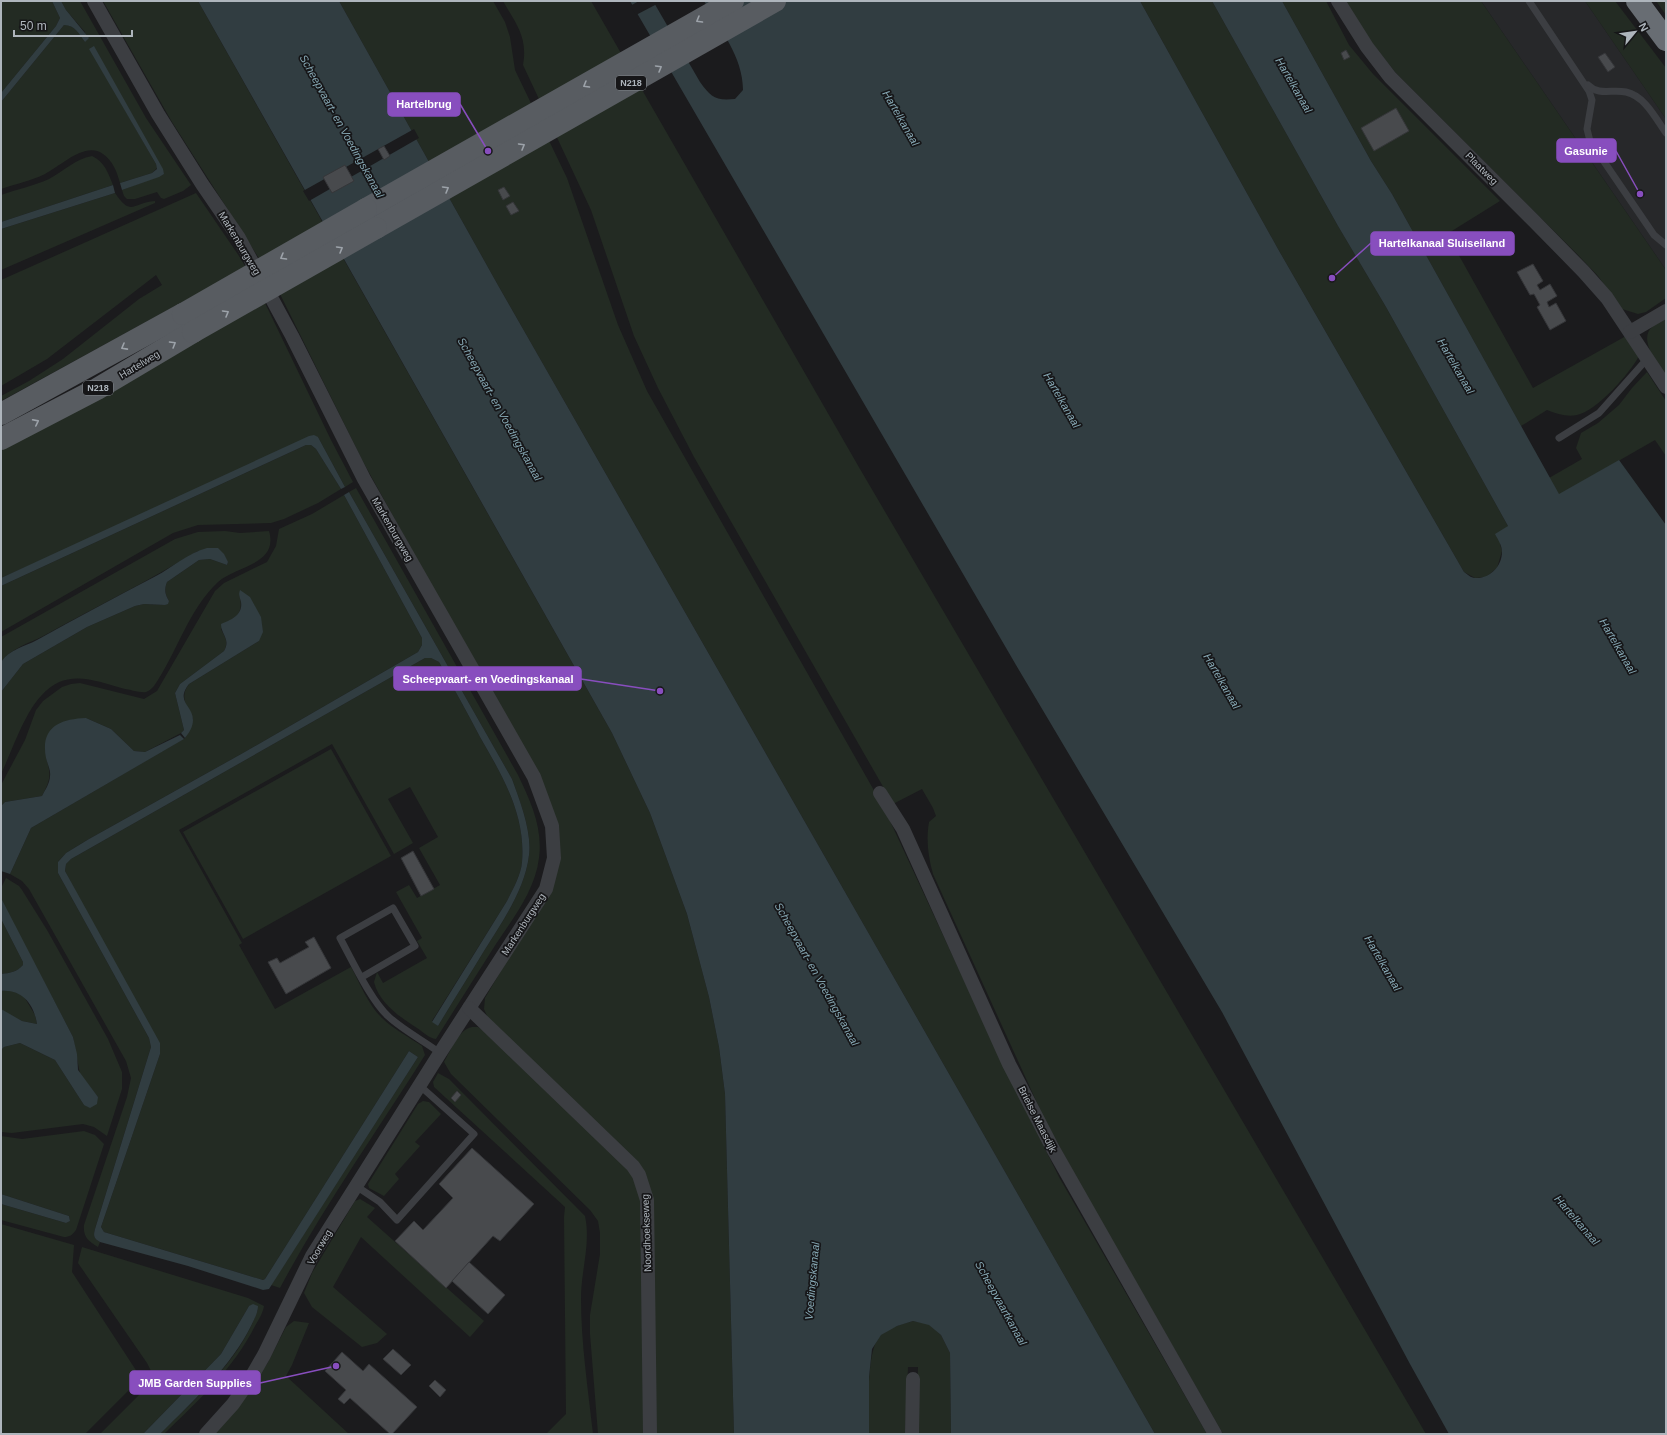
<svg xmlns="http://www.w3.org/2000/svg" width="1667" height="1435" font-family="Arial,sans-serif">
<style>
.built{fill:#27282a}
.green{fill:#232b23}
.water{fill:#313d41}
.pier{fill:#1b1b1d}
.building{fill:#484a4d;stroke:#353639}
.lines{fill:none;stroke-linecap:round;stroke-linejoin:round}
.lane{stroke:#3c3e42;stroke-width:7}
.street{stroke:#3c3e42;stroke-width:14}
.primary{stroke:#585c61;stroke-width:22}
.highway{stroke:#686d73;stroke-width:22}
.primary-bridge{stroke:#585c61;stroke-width:22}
.oneway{stroke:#9da3aa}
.labels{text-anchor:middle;stroke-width:3.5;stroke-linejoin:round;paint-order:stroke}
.shield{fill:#161618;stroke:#80858b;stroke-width:1}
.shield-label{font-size:9px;font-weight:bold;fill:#aeb5bc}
.street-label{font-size:10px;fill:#aeb5bc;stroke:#161618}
.water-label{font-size:11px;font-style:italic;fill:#87a9b5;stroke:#161618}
.leader{fill:none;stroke:#884ebe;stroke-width:1.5}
.callout-dot{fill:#884ebe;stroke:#161618;stroke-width:1.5}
.callout{fill:#884ebe;stroke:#884ebe;stroke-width:1.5}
.callout-label{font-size:11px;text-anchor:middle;font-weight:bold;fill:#fff}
</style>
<rect width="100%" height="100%" fill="#1b1b1d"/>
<path class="built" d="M1481,1H1585L1666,119V270Z"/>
<g class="green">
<path d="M1,1H52L60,18L56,26L1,93Z"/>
<path d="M61,1H80L146,118L191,185L183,191L164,199L161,198L157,192L135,199H127L124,196L122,190L164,174L90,49L156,164L157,168L152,173L120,183C117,172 113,161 103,154C85,141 61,166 45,174C31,181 15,184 1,189V102L64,25C75,25 79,33 85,42V32L66,10Z"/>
<path d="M103,1H198L323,223L260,260L172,122Z"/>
<path d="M339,1H493L505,22L510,37L515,70L567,178L618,325L647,391L884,808L1001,1060L1059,1177L1207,1434H1155L499,287Z"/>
<path d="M503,1H591L860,469L1426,1434H1223L1077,1179L1043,1116L933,874C928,856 926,840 929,822L936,816L933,808L922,789L893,804L694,457L658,388L634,336L591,210L523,65C528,37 516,24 503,1Z"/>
<path d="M1140,1H1212L1338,226L1386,307L1508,526L1500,544L1502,551L1497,568L1486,577L1475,578L1464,572L1278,249Z"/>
<path d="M1282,1H1326L1349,45L1373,74L1500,201L1447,234L1533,388L1626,336L1639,356C1630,373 1597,411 1577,415C1567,417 1557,414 1547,410L1521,426L1392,194L1371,161Z"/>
<path d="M1344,1H1481L1666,270V298L1646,312L1638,314L1622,309L1598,276L1578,255L1395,72L1372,43Z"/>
<path d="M1585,1H1615L1666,68V119Z"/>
<path d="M1656,1H1666V15Z"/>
<path d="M92,156C105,162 108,173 113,185L1,222V195C17,189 34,186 49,179C64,171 75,159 92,156Z"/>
<path d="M115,193C132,218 133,202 155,201V203L1,270V229Z"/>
<path d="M196,193L239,256L245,266L232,275L1,401V396L29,381L63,359L139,299L162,285L156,275L47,359L1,386V280Z"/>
<path d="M343,258L612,733L650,813L687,914L709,997L719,1047L725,1094L734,1434H653L651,1194L488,1018L484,1009L485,998L532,918L558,830L418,561L361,458L280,294Z"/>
<path d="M265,303L331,440L353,482L345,487L318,437L1,578V450Z"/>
<path d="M1666,318V376C1658,364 1638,340 1652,327C1656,323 1662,320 1666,318Z"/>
<path d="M1647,372L1666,401V456L1655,440L1559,495L1549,478L1582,459L1576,448L1581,433L1598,423L1619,405L1632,388Z"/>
<path d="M306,445H311L316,449L341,489L318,503L284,519L271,523L198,525L173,533L1,632V586Z"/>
<path d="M356,488L518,775C531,802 543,828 539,858C535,891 513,918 496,944C476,976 456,1007 436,1039C429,1038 423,1032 417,1028C400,1017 379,1003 374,982L377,972L383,983L427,958L417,941L422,938L396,892L409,885L417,898L440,885L419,848L438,837L410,787L388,799L413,843L394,854L332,744L179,830L242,943L239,945L275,1009L351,967C360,983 368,1005 382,1018C393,1029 409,1037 422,1046L425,1055C376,1133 323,1207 280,1288L271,1285L418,1057L409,1051L265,1279L263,1280L104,1232L101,1227L160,1054L65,871L66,864L71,859L425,658H431L439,662C453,687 467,712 480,737C502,775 526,815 522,862C521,875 513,889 507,901L432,1021L438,1026C453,1001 469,976 484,951C502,922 525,890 529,855C532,832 520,801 512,779L349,492Z"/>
<path d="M344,495L422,638V645L418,652L243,753L89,839L66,853L58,862V873L149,1038L151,1047L95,1229C93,1236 94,1239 100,1242L98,1247C88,1241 83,1237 84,1225L127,1097L131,1078L126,1061L29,889L22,881L10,874L31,828L185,738L193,719C187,706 179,697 189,684L259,641L239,594C245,614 235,618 221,629C225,637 229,642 224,651L180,684L175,693L184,730L181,733L145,752L134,751L111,729L86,718L46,757C51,775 51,779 42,796L5,802L1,806V785L25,740L36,710L43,701L62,687L71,684L80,683L144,699L157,691L215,591L224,583L267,562L276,546L279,529L312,514Z"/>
<path d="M225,531L240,533L269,531C279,565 235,566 218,582C188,610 177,653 154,686C152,688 149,691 146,692C140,693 132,690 125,689C95,681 66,667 41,696C24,714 12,751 1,774V692L23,664L87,627L135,606L144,604L165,605L169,601C165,594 164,590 167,582L199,560L210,559L227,565L228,562L198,551C148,581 96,607 45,635C30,643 11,648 1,662V637L175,539L198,532Z"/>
<path d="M331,749L391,856L243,939L183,832Z"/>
<path d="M6,878L19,886L22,890L47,930L108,1039L122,1072V1089L107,1136L94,1127L83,1124L12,1133L1,1132V1050L4,1047L20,1043L55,1060L84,1105L98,1097L80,1074L73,1037L2,902L1,888Z"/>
<path d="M1,919L23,962V965C17,972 10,973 1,974Z"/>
<path d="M9,990L23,995L35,1015L37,1024L22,1021L2,1011L1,991Z"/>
<path d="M472,1027H478L484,1031L633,1174L642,1195L645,1434H598L590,1334V1315L600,1254V1233L598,1221L590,1210L451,1074L444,1062C451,1050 458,1030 472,1027Z"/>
<path d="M438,1073L449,1079L585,1216C591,1244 581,1270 581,1298C581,1343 588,1389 593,1434H546L566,1414L564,1217L565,1207L434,1087L433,1082Z"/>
<path d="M423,1101L429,1102L441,1114L415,1142L420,1146L395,1174L399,1179L384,1196L369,1188L368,1184L418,1104Z"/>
<path d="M84,1131L95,1135L104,1144L76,1230C72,1235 70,1237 64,1237L1,1220V1204L66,1223L70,1221L69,1216L1,1194V1136L22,1139Z"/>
<path d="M360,1199L375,1208L367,1217L484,1321L470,1337L361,1237L333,1287L387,1334L377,1343L362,1347L312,1307L304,1293L312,1273L355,1201Z"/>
<path d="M1,1224L74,1245L72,1272L141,1378L85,1434H1Z"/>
<path d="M82,1247L248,1298L264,1306C263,1313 259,1319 255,1326C234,1368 198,1401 164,1434H160C197,1397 241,1360 258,1309L249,1306L221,1354L143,1434H100L151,1383L154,1377L147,1363L78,1263Z"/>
<path d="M294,1321L309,1323L292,1365L286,1376L349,1434H215L267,1364L286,1327Z"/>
<path d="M913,1321L929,1324L941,1335L950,1353L951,1434H916L918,1367H908L905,1434H869C869,1413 865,1347 882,1334C891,1327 903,1324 913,1321Z"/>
</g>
<g class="water">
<path d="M52,1H61L66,10L89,38L85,42C79,34 75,25 64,25L1,102V93L56,26L60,18Z"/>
<path d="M198,1H339L499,287L1155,1434H951L950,1353L941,1335L929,1325L913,1321L897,1326L881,1335L872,1349L869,1377V1434H734L725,1094L719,1047L709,997L687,914L650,813L612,733Z"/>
<path d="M630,1H653L700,82C711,97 715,101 735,99L743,90C743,57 720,29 704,1H1140L1278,249L1464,572C1467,574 1471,578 1475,578C1490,579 1502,566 1502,552C1502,545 1498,540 1495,534L1508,526L1386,307L1338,226L1212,1H1282L1371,161L1392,194L1559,494L1619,460L1666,525V1434H1449L1410,1364L1222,1012L1016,665Z"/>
<path d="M94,46L163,169L164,174L159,177L122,190L120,183L152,173L157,169L156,164L89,49Z"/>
<path d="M113,185L115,193L1,229V222Z"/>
<path d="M314,435L318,437L345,487L341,489L316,449L311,445H306L1,586V578L309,436Z"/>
<path d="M349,492L512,779C520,801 532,832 529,855C525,890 502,922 484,951C469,976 453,1001 438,1026L432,1022L507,901C513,889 521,875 522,862C526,815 502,775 480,737C467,712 453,687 439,662L431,658H425L71,859L66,864L65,871L160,1043V1054L101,1227L104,1232L263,1280L265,1279L409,1051L418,1057L269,1289L263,1290L188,1266L100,1242C94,1239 93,1236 95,1229L151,1047L149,1038L58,873V862L66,853L89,839L243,753L418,652L422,645V638L344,495Z"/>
<path d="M207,548H218L224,554L228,562L227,565L210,559L199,560L167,582C164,590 165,594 169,601L168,604L165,605L144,604L135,606L87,627L23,664L1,692V662C10,649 24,647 37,640C76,618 116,597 156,576C173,567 188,553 207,548Z"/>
<path d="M240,590L250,597L261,617L263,632L259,641L189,684C175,702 193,705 193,720C193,727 189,733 185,738L181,733L184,730L175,693L180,684L224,651C231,639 221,635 221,624C231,620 243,615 241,602C240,597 238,595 240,590Z"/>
<path d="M86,718L111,729L134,751L145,752L180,735L184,739L31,828L10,874L1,871L2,858L1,855V806L5,802L42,796C45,790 50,783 50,776C51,770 47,763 46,758C40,727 60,719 86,718Z"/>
<path d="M1,898L73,1037L77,1054L78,1070L98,1097L97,1104L90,1108L84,1105L55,1060L20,1043L4,1047L1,1050V1009L22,1021L37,1024C34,1004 22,989 1,991V974C10,973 17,972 23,965V962L1,919Z"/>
<path d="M1,1194L69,1216L70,1221L66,1223L1,1204Z"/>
<path d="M253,1304L258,1306C258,1312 255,1318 252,1324C231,1367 194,1400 160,1434H143L221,1354L249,1306Z"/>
</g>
<g class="pier">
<path d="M639,1H655L657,4L636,15L630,6Z"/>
<path d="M414,129L419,138L309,201L303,191Z"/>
</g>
<g class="building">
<path d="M1346,50L1350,57L1344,60L1341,53Z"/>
<path d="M1605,53L1615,67L1608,72L1598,57Z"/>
<path d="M1396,108L1409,131L1374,151L1361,128Z"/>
<path d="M384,146L390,156L384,160L378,149Z"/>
<path d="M345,165L354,181L332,193L323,177Z"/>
<path d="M504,187L510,196L503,200L498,190Z"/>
<path d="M513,202L519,211L511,215L506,206Z"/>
<path d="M1533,264L1543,281L1537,285L1540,290L1550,284L1557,296L1547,302L1549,307L1556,303L1566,321L1550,330L1537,307L1540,305L1534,294L1530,295L1517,272Z"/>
<path d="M413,851L434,889L421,896L401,858Z"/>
<path d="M314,937L331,968L286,994L268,962L277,958L280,963L309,947L305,942Z"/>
<path d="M457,1091L461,1095L455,1102L451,1098Z"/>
<path d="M472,1148L534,1204L500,1241L493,1236L446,1288L395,1241L414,1221L423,1230L453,1198L439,1184Z"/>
<path d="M469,1262L505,1295L488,1314L452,1281Z"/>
<path d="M393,1349L411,1365L401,1375L383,1359Z"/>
<path d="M342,1352L363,1371L369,1364L417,1407L392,1434H390L350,1398L344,1404L338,1399L346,1390L325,1371Z"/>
<path d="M435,1380L446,1390L440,1397L429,1386Z"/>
</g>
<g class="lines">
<g class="lane">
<path d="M1529,1L1589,91L1592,100L1587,129L1590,141L1654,235L1666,245"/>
<path d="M1588,85C1599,96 1612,89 1626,92C1645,96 1656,119 1666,133"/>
<path d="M1559,438L1599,413L1647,359"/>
<path d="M362,977L415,946L393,908L340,938C352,960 371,1001 389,1017C403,1030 424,1041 440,1053"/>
<path d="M356,1186L380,1202L397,1220L474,1134L419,1085"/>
</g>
<g class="street">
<path d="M94,1L158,114L202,184L239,238L292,336L364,479L534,777L552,826L554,858L546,889L440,1053L312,1256L264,1355L249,1381L233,1404L206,1434"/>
<path d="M1338,1L1367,47L1390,77L1535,222L1584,272L1607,298L1666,387"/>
<path d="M1630,332L1666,311"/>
<path d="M880,793L903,829L1009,1064L1053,1149L1215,1434"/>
<path d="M469,1008L633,1166L639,1175L647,1200L650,1434"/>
<path d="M912,1434L913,1379"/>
</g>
<g class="primary">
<path d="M366,209L733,1"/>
<path d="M376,228L775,1"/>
<path d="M1,414L183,314"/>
<path d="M1,439L97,389L193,332"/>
</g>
<path class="highway" d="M1637,1L1666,40"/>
<g class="primary-bridge">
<path d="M183,314L366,209"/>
<path d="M193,332L376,228"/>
</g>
</g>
<defs><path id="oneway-chevron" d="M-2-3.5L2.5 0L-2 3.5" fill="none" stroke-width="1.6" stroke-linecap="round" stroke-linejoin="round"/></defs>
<g class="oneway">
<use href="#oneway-chevron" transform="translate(699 20) rotate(150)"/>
<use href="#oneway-chevron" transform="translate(659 68) rotate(-30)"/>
<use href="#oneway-chevron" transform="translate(586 85) rotate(150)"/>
<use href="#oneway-chevron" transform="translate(522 146) rotate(-30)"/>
<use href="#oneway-chevron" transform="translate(446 189) rotate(-30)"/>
<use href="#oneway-chevron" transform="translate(340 249) rotate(-30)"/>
<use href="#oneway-chevron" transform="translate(283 257) rotate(150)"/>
<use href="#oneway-chevron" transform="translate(226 313) rotate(-30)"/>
<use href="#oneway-chevron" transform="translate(173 344) rotate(-31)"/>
<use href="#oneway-chevron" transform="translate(124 347) rotate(151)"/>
<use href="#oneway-chevron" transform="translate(36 422) rotate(-27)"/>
</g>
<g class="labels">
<g class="shield">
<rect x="616" y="76" width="30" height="14" rx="3"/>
<rect x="83" y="381" width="30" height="14" rx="3"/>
</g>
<g class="shield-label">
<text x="631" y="86">N218</text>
<text x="98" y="391">N218</text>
</g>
<g class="street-label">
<text transform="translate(1482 168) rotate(45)" y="4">Plaatweg</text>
<text transform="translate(240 243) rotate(59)" y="4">Markenburgweg</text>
<text transform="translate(139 364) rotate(-31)" y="4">Hartelweg</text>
<text transform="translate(393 529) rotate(60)" y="4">Markenburgweg</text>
<text transform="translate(523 924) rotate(-57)" y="4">Markenburgweg</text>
<text transform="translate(1038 1119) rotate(63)" y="4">Brielse Maasdijk</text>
<text transform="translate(646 1233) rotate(-92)" y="4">Noordhoekseweg</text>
<text transform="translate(319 1247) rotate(-60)" y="4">Voorweg</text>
</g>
<g class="water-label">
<text transform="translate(1294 85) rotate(60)" y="4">Hartelkanaal</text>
<text transform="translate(901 118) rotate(60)" y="4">Hartelkanaal</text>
<text transform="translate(342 126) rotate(61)" y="4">Scheepvaart- en Voedingskanaal</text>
<text transform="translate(1456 366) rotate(60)" y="4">Hartelkanaal</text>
<text transform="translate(1062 400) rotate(60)" y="4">Hartelkanaal</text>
<text transform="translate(500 409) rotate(61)" y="4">Scheepvaart- en Voedingskanaal</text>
<text transform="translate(1618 646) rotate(60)" y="4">Hartelkanaal</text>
<text transform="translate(1222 681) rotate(60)" y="4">Hartelkanaal</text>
<text transform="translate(1383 963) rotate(60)" y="4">Hartelkanaal</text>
<text transform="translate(817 974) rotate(61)" y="4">Scheepvaart- en Voedingskanaal</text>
<text transform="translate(1577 1220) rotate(49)" y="4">Hartelkanaal</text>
<text transform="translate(812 1281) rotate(-85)" y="4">Voedingskanaal</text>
<text transform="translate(1001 1303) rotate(61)" y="4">Scheepvaartkanaal</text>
</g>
</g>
<path class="leader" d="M488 151L460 104M1640 194L1616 151M1332 278L1371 243M660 691L581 679M336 1366L260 1383"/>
<g class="callout-dot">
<circle cx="488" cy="151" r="4"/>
<circle cx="1640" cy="194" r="4"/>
<circle cx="1332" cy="278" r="4"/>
<circle cx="660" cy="691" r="4"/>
<circle cx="336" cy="1366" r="4"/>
</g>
<g class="callout">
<rect x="388" y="93" width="72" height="23" rx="4"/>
<rect x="1557" y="139" width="59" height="23" rx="4"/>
<rect x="1371" y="232" width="143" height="23" rx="4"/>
<rect x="394" y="667" width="187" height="23" rx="4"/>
<rect x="130" y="1371" width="130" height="23" rx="4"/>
</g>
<g class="callout-label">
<text x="424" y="108">Hartelbrug</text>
<text x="1586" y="155">Gasunie</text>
<text x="1442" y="247">Hartelkanaal Sluiseiland</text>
<text x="488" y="683">Scheepvaart- en Voedingskanaal</text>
<text x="195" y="1387">JMB Garden Supplies</text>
</g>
<rect width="1667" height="1435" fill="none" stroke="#aeb5bc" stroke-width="4"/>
<g transform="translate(1635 32) rotate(61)" stroke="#161618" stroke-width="3" paint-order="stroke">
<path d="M0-3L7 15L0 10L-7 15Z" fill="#aeb5bc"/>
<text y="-6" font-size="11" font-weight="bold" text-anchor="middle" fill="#aeb5bc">N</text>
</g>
<path d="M14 30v6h118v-6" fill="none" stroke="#aeb5bc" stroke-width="2"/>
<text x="20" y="30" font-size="12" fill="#aeb5bc" stroke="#161618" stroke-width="3" paint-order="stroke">50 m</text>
</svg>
